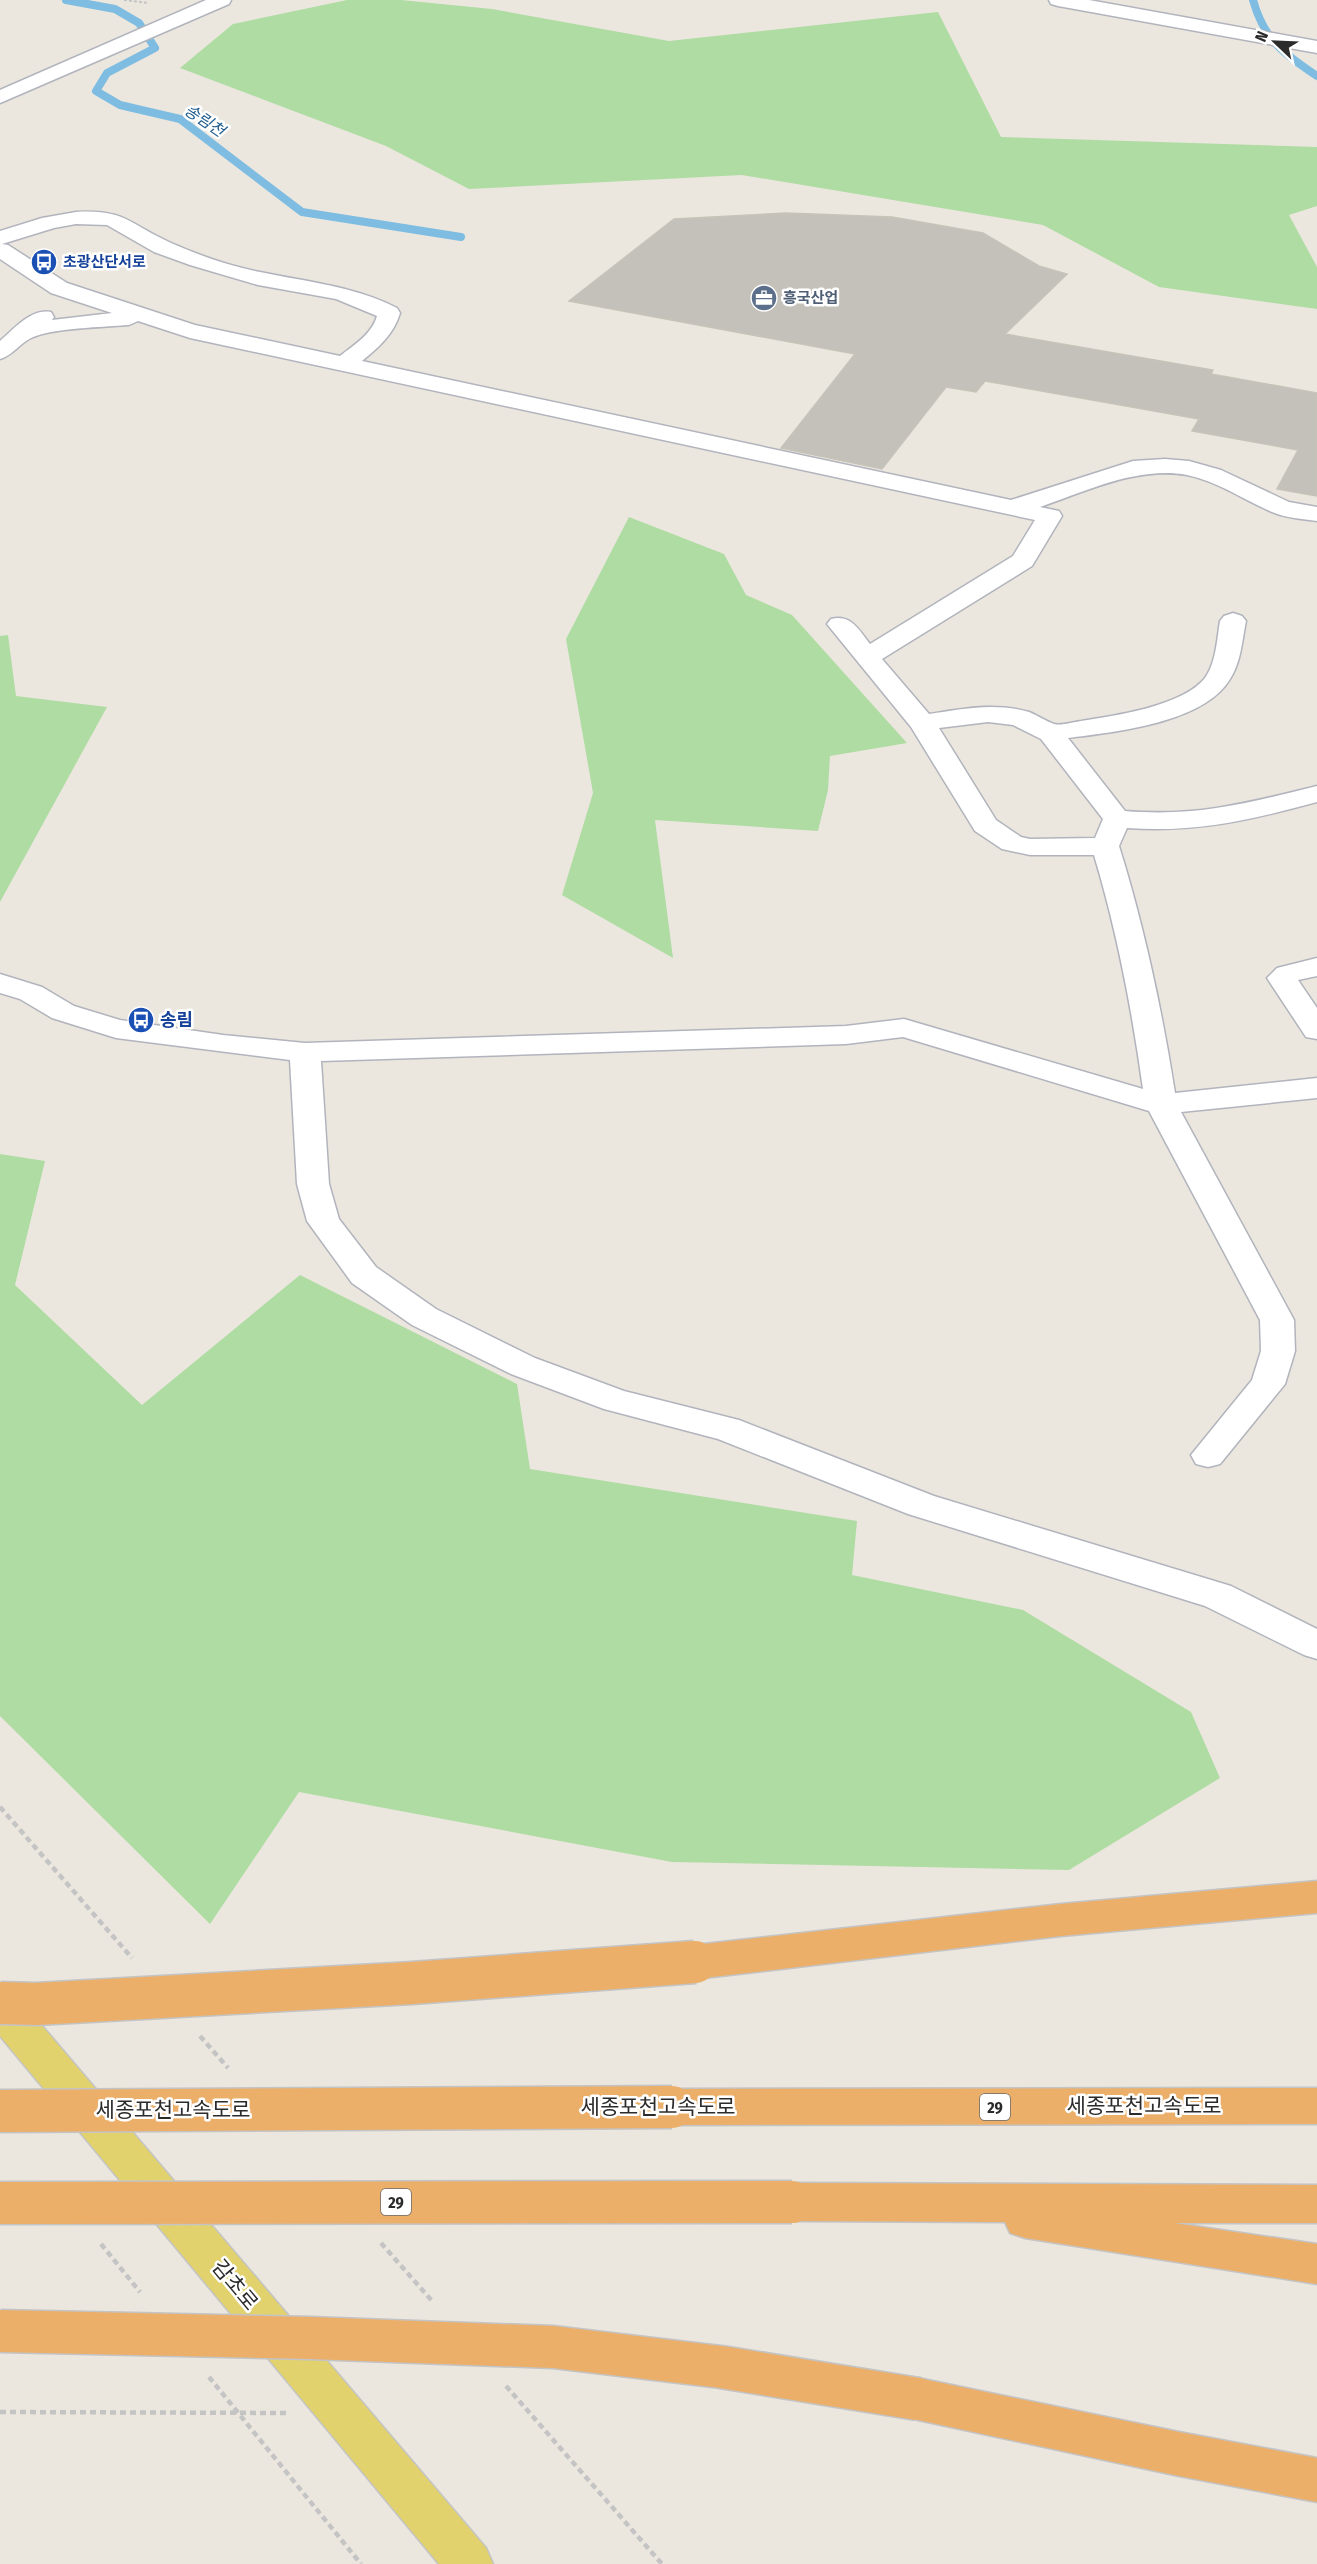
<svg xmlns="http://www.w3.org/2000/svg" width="1317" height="2564" font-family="'Fira Sans Condensed','Noto Sans KR',sans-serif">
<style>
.green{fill:#afdca2}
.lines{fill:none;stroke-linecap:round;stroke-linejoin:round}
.stream{stroke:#7ebde1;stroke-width:8}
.building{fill:#c4c1ba;stroke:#c7c3b9;stroke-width:1.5}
.minor-casing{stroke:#b2b4bd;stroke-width:3}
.major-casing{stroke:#c4c4c4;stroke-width:3}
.highway-casing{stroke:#c4c4c4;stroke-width:3}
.path-far1{stroke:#c4c4c4;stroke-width:2;stroke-dasharray:3 2;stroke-linecap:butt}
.path{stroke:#c4c4c4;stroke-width:4.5;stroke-dasharray:6 4;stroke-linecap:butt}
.minor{fill:#fff;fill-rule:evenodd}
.major{fill:#e1d26e;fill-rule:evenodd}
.highway{fill:#ecaf69;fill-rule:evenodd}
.highway-bridge-casing{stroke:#c4c4c4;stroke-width:45;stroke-linecap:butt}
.highway-bridge{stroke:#ecaf69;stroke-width:42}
.labels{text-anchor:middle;stroke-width:5;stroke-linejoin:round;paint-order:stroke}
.far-transit-label{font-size:15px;font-weight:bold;fill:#164399;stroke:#fff;text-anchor:start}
.far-service-label{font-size:15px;font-weight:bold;fill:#4e5e75;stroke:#fff;text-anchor:start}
.far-water-label{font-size:16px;font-style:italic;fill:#1d5b8e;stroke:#fff}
.shield{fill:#fff;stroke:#6b6b6b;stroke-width:1.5}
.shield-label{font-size:16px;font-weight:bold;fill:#2b2b2b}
.transit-label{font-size:18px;font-weight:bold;fill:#164399;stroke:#fff;text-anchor:start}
.near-street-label{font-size:21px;fill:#2b2b2b;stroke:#fff}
</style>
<rect width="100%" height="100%" fill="#ebe7df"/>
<g class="green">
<path d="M347,0H401L492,9L669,41L938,12L1001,137L1317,147V206L1289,215L1317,267V309L1159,287L1043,225L742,175L469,189L386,146L180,68L233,24Z"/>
<path d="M629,517L724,554L746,595L792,615L907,743L830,756L828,790L818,831L655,820L673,958L562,895L593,793L566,639Z"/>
<path d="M8,635L16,696L107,707L0,902V636Z"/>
<path d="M0,1154L45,1161L15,1285L142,1405L300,1275L517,1384L530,1469L857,1521L852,1575L1023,1610L1191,1712L1220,1778L1069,1870L672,1862L299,1792L210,1924L0,1716Z"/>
</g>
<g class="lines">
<g class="stream">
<path d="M66,0L115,9L139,23L155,48L107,73L96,91L120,105L180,119L302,212L461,237"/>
<path d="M1253,0C1264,40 1284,54 1317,76"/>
</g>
</g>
<path class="building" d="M786,213L892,217L983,233L1039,266L1067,274L1005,334L1213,370L1211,374L1317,393V496L1277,489L1298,450L1192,431L1199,419L985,381L976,392L946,387L882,469L781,448L855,354L569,301L674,219Z"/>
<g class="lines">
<defs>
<g id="minor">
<path d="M206,0H231L229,4L0,103V90Z"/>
<path d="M1049,0H1089L1317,41V53L1058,6L1051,4Z"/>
<path d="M76,212C125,209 129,224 169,242C198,255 229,266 260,272C307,282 354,286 397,308L400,313C394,334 378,348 362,361L1011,500L1133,461L1165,459L1189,461L1221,470L1289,502L1317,507V521C1302,519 1286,518 1272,512C1244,500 1217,481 1187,475C1138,466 1087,491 1040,507L1059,511L1062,516L1032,566L882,659L929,714C962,709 995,702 1029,712C1037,715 1045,721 1054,724C1061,726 1073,722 1081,721C1114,716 1183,706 1205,678C1216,663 1217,639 1220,621L1224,616L1233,613L1242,616L1246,621C1242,641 1241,662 1230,679C1204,723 1115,732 1068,738L1125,811C1197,817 1248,803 1317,786V802C1251,820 1195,833 1127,828L1119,846C1144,926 1162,1010 1175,1093L1317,1078V1098L1181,1112L1294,1320L1295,1351L1285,1384L1220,1464L1208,1467L1196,1464L1191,1455L1252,1380L1261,1351L1260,1320L1149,1111L903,1037L846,1044L321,1061L329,1184L339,1219L376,1267L436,1309L535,1358L624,1391L739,1420L934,1496L1231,1586L1317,1629V1659L1304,1655L1205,1606L908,1514L718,1439L604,1409L511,1374L412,1325L352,1283L307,1221L297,1184L290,1060L116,1038L52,1018L20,999L0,993V974L42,987L74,1006L120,1020L223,1035L305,1043L846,1026L904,1019L1143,1089C1132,1010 1117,931 1094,855H1030L1002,849L975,831L911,727L827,624L831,619C851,614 859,630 870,644L1013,556L1035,520L190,338L138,321L129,325C105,327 51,328 31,338C19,344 13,355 0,359V341C14,329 31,308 51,312L54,317L52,320L112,313L51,293L0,259V231L42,218ZM76,224L107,225L154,252L190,265L258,285L336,299L377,316C372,334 354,345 340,356L195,325L67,283L8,245L2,244L54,228ZM988,722L1013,725L1041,739L1103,819L1095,838L1030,839L1021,837L996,820L939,728Z"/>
<path d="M1317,958V976L1298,980L1317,1008V1039L1306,1037L1267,978L1277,968Z"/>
</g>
<path id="major" d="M0,1989L15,1994L486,2548L493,2564H439L0,2036Z"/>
<g id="highway">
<path d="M1317,1881V1913L1061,1936L695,1979L681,1974L675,1962L681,1950L695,1945L1061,1904Z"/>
<path d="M1317,2088V2124L672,2125L657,2120L651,2107L657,2094L672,2089Z"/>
<path d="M792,2183L1317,2185V2223H1174L1317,2244V2284L1025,2238L1010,2233L1005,2222L792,2221L777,2215L770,2202L777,2189Z"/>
<path d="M918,2378L1179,2432L1317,2458V2502L1179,2476L918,2420L902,2414L895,2399L902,2384Z"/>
</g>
</defs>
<use href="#minor" class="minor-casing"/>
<use href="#major" class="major-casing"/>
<use href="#highway" class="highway-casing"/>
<path class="path-far1" d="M124,0L148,3"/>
<g class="path">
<path d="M0,1807L132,1958"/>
<path d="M200,2036L228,2068"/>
<path d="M381,2243L432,2301"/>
<path d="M101,2244L140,2292"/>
<path d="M209,2377L361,2564"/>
<path d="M506,2386L662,2564"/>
<path d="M0,2412L287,2413"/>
</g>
<use href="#minor" class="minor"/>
<use href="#major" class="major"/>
<use href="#highway" class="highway"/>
<defs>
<g id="highway-bridge">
<path d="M0,2003L36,2004L412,1983L695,1962"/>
<path d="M0,2111L672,2107"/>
<path d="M0,2203L792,2202"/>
<path d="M0,2331L310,2338L553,2347L721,2367L918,2399"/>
</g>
</defs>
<use href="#highway-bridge" class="highway-bridge-casing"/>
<use href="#highway-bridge" class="highway-bridge"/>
</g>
<defs>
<symbol id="bus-disc" viewBox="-11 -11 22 22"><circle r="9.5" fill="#1a4fb4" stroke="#fff"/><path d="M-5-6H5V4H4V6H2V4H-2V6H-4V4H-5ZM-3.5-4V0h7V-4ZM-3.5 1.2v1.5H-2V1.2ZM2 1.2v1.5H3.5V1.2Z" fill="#fff"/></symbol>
<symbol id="office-disc" viewBox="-11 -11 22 22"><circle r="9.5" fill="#5c6f8a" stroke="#fff"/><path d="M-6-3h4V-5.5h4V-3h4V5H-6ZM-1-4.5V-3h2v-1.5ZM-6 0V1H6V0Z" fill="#fff"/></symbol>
</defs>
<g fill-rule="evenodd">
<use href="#bus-disc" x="29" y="247" width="30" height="30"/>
<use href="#office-disc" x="749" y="283" width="30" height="30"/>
<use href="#bus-disc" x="126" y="1005" width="30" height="30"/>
</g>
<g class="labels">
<g class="far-transit-label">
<text x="63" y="267">초광산단서로</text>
</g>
<g class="far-service-label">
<text x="783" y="303">흥국산업</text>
</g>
<g class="far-water-label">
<text transform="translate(205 120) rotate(34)" y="6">송림천</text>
</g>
<g class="shield">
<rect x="980" y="2094" width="30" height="26" rx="4.5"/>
<rect x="381" y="2189" width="30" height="26" rx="4.5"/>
</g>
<g class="shield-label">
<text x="995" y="2113">29</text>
<text x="396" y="2208">29</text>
</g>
<g class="transit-label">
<text x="160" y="1026">송림</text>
</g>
<g class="near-street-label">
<text x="1144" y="2113">세종포천고속도로</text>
<text x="658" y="2114">세종포천고속도로</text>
<text x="173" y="2117">세종포천고속도로</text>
<text transform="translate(235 2285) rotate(50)" y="7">감초로</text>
</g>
</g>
<g transform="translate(1275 42) rotate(293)" stroke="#ffffff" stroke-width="4.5" paint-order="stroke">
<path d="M0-4.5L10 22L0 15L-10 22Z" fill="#2b2b2b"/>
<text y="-9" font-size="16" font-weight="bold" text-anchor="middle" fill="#2b2b2b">N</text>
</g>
</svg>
